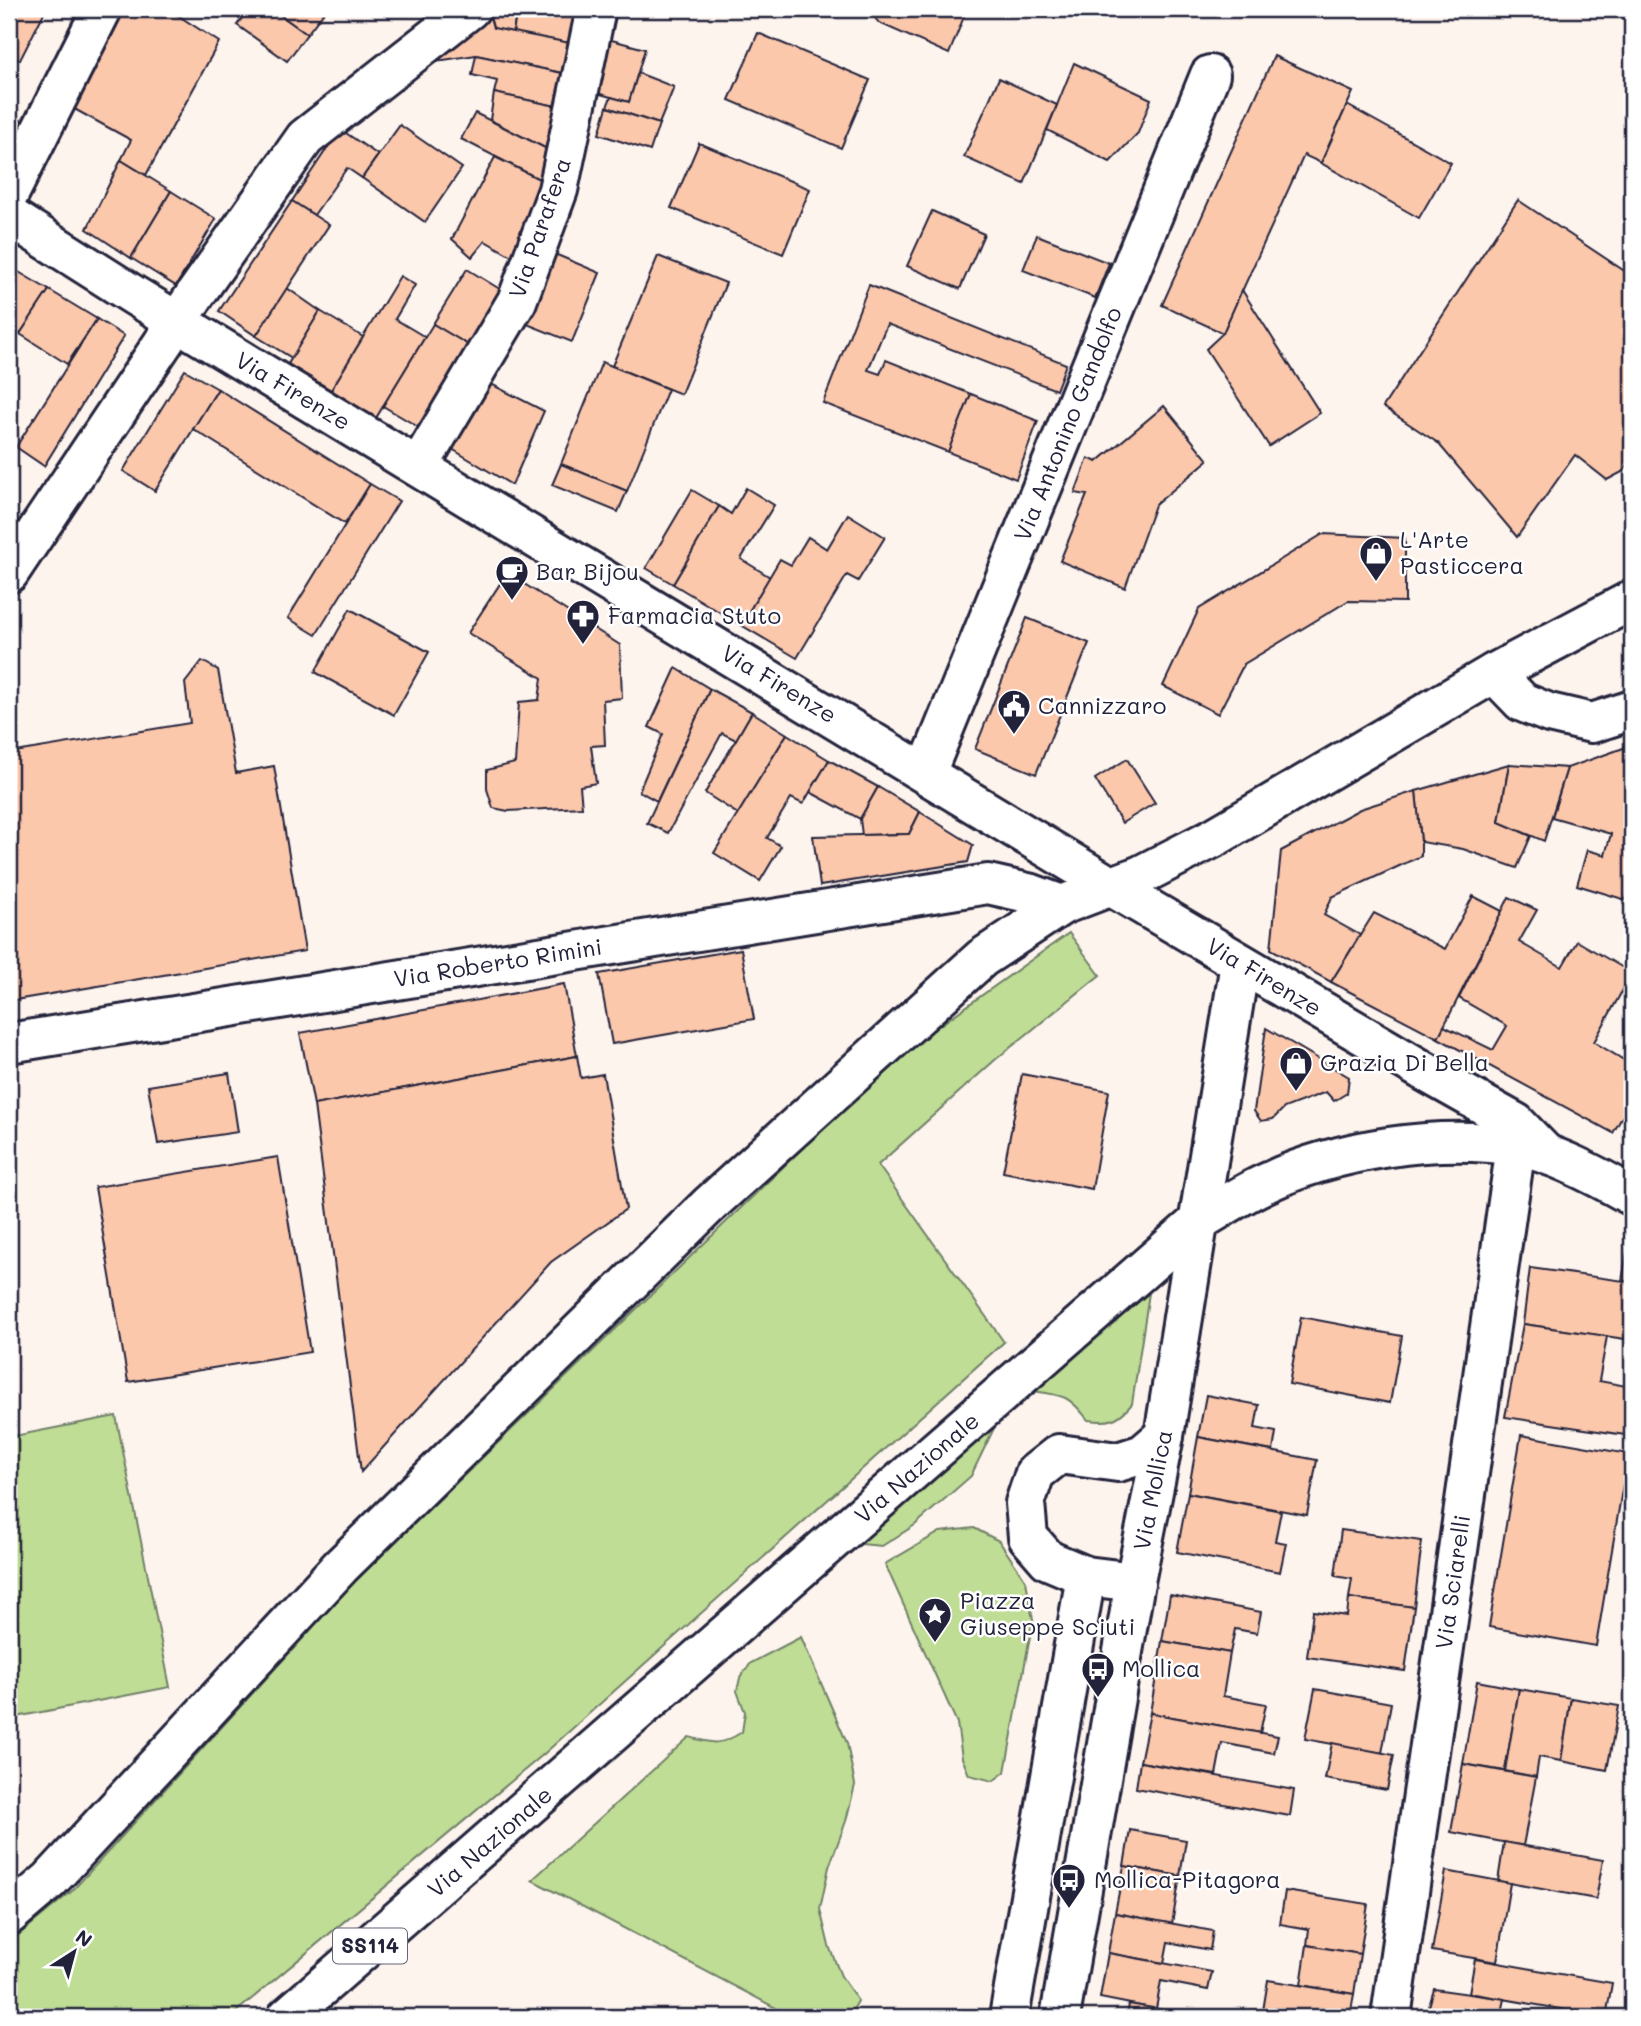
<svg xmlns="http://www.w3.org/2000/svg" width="1641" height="2026" font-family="Mali,sans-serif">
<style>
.green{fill:#bfdd95;stroke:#708068;stroke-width:2}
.building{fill:#fcc8ac;stroke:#22223b;stroke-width:2}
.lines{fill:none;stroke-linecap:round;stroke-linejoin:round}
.minor-casing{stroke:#22223b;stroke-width:44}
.major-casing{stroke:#22223b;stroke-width:44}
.minor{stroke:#fff;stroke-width:38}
.major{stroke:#fff;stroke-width:38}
.labels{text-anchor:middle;stroke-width:5;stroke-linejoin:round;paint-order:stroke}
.shield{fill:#fff;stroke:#646476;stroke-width:2}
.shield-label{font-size:21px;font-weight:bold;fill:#22223b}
.street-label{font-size:23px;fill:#22223b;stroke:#fff}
.poi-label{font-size:23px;fill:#22223b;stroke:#fff;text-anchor:start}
</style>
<rect width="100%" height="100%" fill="#fef4ee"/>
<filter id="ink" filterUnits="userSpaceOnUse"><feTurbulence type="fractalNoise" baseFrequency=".0143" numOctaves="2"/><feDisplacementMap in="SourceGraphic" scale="14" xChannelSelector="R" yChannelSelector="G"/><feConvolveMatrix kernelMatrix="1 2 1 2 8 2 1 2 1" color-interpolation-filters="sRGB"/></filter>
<g filter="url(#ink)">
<g class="green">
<path d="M1069,933L1100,975L995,1060L878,1165L1004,1342L545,1753L230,2017H9V1943L72,1891L356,1580L901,1053Z"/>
<path d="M1149,1293L1132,1404C1117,1421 1110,1423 1088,1420C1069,1395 1063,1395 1033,1391Z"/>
<path d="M116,1416L170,1687L16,1717L9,1679V1437Z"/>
<path d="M997,1422L971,1476L915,1525L882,1546L860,1544Z"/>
<path d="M974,1528L999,1541L1026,1581L1033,1620L1005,1772L993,1781L969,1775L962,1758L957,1723L885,1564L940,1532Z"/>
<path d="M801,1637L847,1743L855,1785L846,1821L829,1867L820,1909L829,1946L841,1976L858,2001L849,2017H793L532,1880L689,1737C713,1744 720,1746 742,1732L745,1712L737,1691L740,1678L751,1663Z"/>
</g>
<g class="building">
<path d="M9,9H46L20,60L9,55Z"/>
<path d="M121,9H168L219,42L146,175L121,160L131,140L67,105Z"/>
<path d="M249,9H272L307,34L287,61L237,25Z"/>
<path d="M272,9H326L307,34Z"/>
<path d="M500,9H517L513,33L493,28L490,17Z"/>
<path d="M517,9H583L575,44L513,33Z"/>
<path d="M868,9H967L949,54L879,23Z"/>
<path d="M490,17L493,28L575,44L567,74L476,55L437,61Z"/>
<path d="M758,33L870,80L841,148L729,100Z"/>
<path d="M608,39L645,49L629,102L593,92Z"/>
<path d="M476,55L567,74L561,107L494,93L497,81L472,75Z"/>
<path d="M1274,56L1353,92L1321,163L1304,155L1223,333L1162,305Z"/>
<path d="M1074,63L1151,99L1138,133L1110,162L1047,130Z"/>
<path d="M638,73L674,87L659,124L607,107L611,97L629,102Z"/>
<path d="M999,78L1057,105L1024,184L964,157Z"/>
<path d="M494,93L561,107L551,151L490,120Z"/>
<path d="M1347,105L1451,163L1419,218L1321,163Z"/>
<path d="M607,107L659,124L650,151L599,134Z"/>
<path d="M9,112L34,129L9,171Z"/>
<path d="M475,113L551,151L545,182L461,139Z"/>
<path d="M400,125L462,168L425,222L362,178Z"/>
<path d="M340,129L378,155L362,178L347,168L314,215L292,201Z"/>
<path d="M699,143L810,189L783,254L671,208Z"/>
<path d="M495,157L545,182L517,259L485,241L472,257L452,239Z"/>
<path d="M121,160L171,191L131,258L87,229Z"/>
<path d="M171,191L216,219L176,286L131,258Z"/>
<path d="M1518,200L1632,276V459L1624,471L1607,480L1575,455L1517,537L1438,443L1383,407Z"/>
<path d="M292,201L329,225L256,336L219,311Z"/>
<path d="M932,211L984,234L960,289L907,266Z"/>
<path d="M1037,235L1109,263L1095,298L1023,270Z"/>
<path d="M550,252L600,273L572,342L522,322Z"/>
<path d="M658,256L726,283L681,394L612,366Z"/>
<path d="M9,265L17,271L9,286Z"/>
<path d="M467,269L503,291L470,346L433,324Z"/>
<path d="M17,271L49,290L20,334L9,326V286Z"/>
<path d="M400,276L415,285L395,319L425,337L376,418L331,390Z"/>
<path d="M869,285L1066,364L1056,390L887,324L868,370L880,374L886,360L971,394L948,452L823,403Z"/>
<path d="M287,288L320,311L292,358L256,336Z"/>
<path d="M49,290L97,319L67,364L20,334Z"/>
<path d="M1242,290L1320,413L1269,446L1206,349L1223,333Z"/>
<path d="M320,311L363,337L331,390L288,364Z"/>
<path d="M97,319L124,336L44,466L16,447Z"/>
<path d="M433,324L470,346L420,428L383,406Z"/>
<path d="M602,362L668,389L627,491L561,464Z"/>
<path d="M185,370L218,389L155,491L123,471Z"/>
<path d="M491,384L544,411L512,485L452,449Z"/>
<path d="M218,389L370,484L345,524L193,429Z"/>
<path d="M971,394L1038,421L1016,479L948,452Z"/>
<path d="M1164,406L1208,460L1155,505L1125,588L1060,561L1087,495L1075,493L1088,458L1097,462Z"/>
<path d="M561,464L627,491L618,512L552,485Z"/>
<path d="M370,484L399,501L316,635L288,618Z"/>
<path d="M746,488L774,505L741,559L770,577L741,625L673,584L719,506L731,514Z"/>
<path d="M692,490L719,506L673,584L646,568Z"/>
<path d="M848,514L885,537L858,581L847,575L797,658L741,625L780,559L791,565L808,537L827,549Z"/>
<path d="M1323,534L1405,538V602L1348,601L1244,664L1218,714L1163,686L1199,609Z"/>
<path d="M507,573L620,645L622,698L603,700L605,745L591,746L596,783L580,786L582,807L508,811L493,808L487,789V770L515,763L519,702L539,700L542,678L468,633Z"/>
<path d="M350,609L429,652L394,715L315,672Z"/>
<path d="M1027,618L1089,643L1036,774L975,749Z"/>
<path d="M202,661L218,670L236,773L274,766L305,951L9,1001V753L190,723L185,683Z"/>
<path d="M676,668L710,689L657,801L639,791L663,734L649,727Z"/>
<path d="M710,689L752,712L736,740L722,733L668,833L647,823Z"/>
<path d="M752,712L787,734L738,814L705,793Z"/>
<path d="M787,734L829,760L803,804L791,798L767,838L781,846L760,881L714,853Z"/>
<path d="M1632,745V878L1626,900L1577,885L1587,850L1605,855L1611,834L1552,817L1567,768Z"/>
<path d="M1127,759L1155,803L1122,823L1095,779Z"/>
<path d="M829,760L878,787L860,819L810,792Z"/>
<path d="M1509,764L1499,822L1531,836L1517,868L1463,849L1421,842L1416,791Z"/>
<path d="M1509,764L1567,768L1544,841L1499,822Z"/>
<path d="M878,787L920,812L909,834L862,835L860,819Z"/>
<path d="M1416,791L1421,842V856L1332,897L1324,915L1360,935L1331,982L1271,949L1281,851L1360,809Z"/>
<path d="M920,812L973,845L968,862L820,886L813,836L909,834Z"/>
<path d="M1473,896L1502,911L1438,1038L1331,982L1374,913L1445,949Z"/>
<path d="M1509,897L1537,910L1519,942L1562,967L1577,941L1632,973L1594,1042L1624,1060L1632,1046V1100L1613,1133L1438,1038L1444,1026L1493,1050L1507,1026L1459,998Z"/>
<path d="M741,949L754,1019L612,1044L599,974Z"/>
<path d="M564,984L577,1056L314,1105L300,1033Z"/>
<path d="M1266,1028L1349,1077L1347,1093L1334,1101L1326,1092L1284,1108L1273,1119L1261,1121L1254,1111Z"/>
<path d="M577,1056L581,1078L603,1074L626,1209L551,1262L361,1472L314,1105Z"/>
<path d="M229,1073L238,1132L158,1144L148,1086Z"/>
<path d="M1022,1074L1109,1091L1092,1189L1003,1172Z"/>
<path d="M278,1157L310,1352L128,1382L95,1187Z"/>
<path d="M1630,1235L1632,1236V1282L1622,1281Z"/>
<path d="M1530,1268L1632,1282V1340L1523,1324Z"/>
<path d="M1301,1317L1402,1336L1390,1403L1289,1384Z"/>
<path d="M1523,1324L1607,1336L1599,1381L1632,1387V1436L1505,1417Z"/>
<path d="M1206,1395L1259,1405L1255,1428L1276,1432L1273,1451L1198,1437Z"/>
<path d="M1521,1435L1628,1454L1596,1646L1489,1627Z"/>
<path d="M1198,1437L1317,1460L1307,1515L1188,1493Z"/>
<path d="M1188,1493L1281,1511L1275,1541L1286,1543L1280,1572L1177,1552Z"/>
<path d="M1341,1530L1422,1541L1414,1607L1349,1598L1352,1579L1335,1576Z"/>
<path d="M1170,1595L1261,1612L1257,1633L1235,1629L1230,1653L1162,1641Z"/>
<path d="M1349,1598L1414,1607L1405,1671L1307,1657L1313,1611L1347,1616Z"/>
<path d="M1162,1641L1230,1653L1223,1696L1266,1704L1260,1733L1150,1713Z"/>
<path d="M1477,1681L1519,1689L1505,1771L1463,1764Z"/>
<path d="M1315,1689L1391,1703L1382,1753L1305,1739Z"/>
<path d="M1519,1689L1571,1698L1561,1761L1539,1757L1536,1777L1505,1771Z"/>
<path d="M1571,1698L1619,1706L1607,1770L1561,1761Z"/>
<path d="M1150,1713L1278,1736L1274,1753L1222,1743L1216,1775L1140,1762Z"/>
<path d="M1332,1743L1394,1755L1387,1790L1325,1779Z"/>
<path d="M1140,1762L1294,1790L1290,1816L1136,1788Z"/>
<path d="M1463,1764L1536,1777L1523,1846L1451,1832Z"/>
<path d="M1130,1830L1186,1840L1180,1876L1124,1866Z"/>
<path d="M1504,1842L1603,1860L1596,1899L1498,1881Z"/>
<path d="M1124,1866L1180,1876L1172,1924L1115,1913Z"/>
<path d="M1446,1871L1510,1883L1497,1962L1432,1951Z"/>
<path d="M1285,1891L1368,1904L1360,1954L1307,1945L1309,1929L1280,1924Z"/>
<path d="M1115,1913L1213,1931L1210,1950L1168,1942L1164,1963L1108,1953Z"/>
<path d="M1307,1945L1360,1954L1354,1994L1301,1985Z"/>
<path d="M1108,1953L1212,1972L1208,1990L1161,1981L1156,2009L1100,1998Z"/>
<path d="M1475,1959L1612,1983L1606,2017L1469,1993Z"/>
<path d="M1268,1980L1354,1994L1350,2017H1262Z"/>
<path d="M1434,1989L1505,1999L1501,2017H1426Z"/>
<path d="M1129,2004L1188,2014V2017H1127Z"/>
</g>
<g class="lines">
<defs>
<g id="minor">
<path d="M9,194L102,9"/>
<path d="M9,216L135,296L1112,887L1429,1074L1516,1123L1546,1154"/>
<path d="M419,466L517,301L558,190L596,9"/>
<path d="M9,573L195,295L305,138L470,9"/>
<path d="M1494,673L1522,702L1549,713L1592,723L1632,710"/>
<path d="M926,773L1210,75"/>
<path d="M9,1043L988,884L1032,894L1062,905"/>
<path d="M1086,1576L1048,1560L1028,1537L1025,1503L1035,1473L1059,1454L1118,1462L1143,1454L1164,1436"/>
<path d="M9,1915L50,1880L340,1567L710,1204L982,958L1062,905L1141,875L1215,837L1494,673L1632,600"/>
<path d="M1009,2017L1086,1576L1135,1582"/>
<path d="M1060,2017L1135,1582L1164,1436L1240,963"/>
<path d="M1391,2017L1516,1146"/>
</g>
<path id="major" d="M287,2017L1199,1221C1220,1209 1242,1194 1264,1184C1336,1149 1436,1134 1515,1146C1553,1152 1599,1177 1632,1196"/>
</defs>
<use href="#minor" class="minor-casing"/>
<use href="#major" class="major-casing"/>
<use href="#minor" class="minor"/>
<use href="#major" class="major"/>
</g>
</g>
<defs>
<symbol id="shop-pin" viewBox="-11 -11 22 30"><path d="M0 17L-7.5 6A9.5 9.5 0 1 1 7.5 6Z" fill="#22223b" stroke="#fff"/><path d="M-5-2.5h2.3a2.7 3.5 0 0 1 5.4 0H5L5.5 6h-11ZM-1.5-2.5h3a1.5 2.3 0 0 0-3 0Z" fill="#fff"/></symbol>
<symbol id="cafe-pin" viewBox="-11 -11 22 30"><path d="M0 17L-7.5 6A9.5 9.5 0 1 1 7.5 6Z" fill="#22223b" stroke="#fff"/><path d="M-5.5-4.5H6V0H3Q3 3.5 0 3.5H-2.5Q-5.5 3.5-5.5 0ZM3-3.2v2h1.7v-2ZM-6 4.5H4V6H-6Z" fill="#fff"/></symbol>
<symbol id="pharmacy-pin" viewBox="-11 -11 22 30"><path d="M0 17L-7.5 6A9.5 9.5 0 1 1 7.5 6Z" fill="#22223b" stroke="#fff"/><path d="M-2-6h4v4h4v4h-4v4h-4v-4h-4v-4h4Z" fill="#fff"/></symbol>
<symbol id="civic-pin" viewBox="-11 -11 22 30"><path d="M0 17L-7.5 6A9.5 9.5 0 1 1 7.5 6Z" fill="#22223b" stroke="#fff"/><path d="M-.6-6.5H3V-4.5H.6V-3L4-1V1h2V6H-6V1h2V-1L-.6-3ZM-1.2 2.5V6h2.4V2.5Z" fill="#fff"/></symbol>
<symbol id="sight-pin" viewBox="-11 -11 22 30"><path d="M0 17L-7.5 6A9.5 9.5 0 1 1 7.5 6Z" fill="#22223b" stroke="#fff"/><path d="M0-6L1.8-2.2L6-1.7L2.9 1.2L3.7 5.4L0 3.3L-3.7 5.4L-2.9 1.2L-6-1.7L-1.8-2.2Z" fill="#fff"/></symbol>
<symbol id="bus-pin" viewBox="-11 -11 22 30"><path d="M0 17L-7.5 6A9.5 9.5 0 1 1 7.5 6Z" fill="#22223b" stroke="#fff"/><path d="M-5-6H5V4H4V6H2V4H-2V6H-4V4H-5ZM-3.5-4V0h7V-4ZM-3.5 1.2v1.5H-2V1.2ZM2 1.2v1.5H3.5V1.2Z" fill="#fff"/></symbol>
</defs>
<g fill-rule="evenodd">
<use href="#shop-pin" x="1357" y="534" width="38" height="52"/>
<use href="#cafe-pin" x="493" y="553" width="38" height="52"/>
<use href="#pharmacy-pin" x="564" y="597" width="38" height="52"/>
<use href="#civic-pin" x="995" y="687" width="38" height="52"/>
<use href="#shop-pin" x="1277" y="1044" width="38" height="52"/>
<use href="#sight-pin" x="916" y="1595" width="38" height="52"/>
<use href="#bus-pin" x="1079" y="1650" width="38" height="52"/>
<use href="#bus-pin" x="1050" y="1861" width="38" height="52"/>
</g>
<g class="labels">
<rect class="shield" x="333" y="1928.5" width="74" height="35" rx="5"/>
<g class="shield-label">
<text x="370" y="1953">SS114</text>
</g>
<g class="street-label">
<text transform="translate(540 228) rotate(-71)" y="8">Via Parafera</text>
<text transform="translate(293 391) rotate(31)" y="8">Via Firenze</text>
<text transform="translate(1068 424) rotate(-68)" y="8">Via Antonino Gandolfo</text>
<text transform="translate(779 684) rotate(31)" y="8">Via Firenze</text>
<text transform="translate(498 963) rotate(-9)" y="8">Via Roberto Rimini</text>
<text transform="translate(1264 977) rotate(31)" y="8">Via Firenze</text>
<text transform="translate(917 1468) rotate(-41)" y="8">Via Nazionale</text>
<text transform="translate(1153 1490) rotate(-79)" y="8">Via Mollica</text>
<text transform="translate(1453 1582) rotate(-82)" y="8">Via Sciarelli</text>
<text transform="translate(490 1842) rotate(-41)" y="8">Via Nazionale</text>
</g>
<g class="poi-label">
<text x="1400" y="548">L'Arte<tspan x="1400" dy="26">Pasticcera</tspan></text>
<text x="536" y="580">Bar Bijou</text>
<text x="608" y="624">Farmacia Stuto</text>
<text x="1038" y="714">Cannizzaro</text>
<text x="1320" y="1071">Grazia Di Bella</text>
<text x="960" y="1609">Piazza<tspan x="960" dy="26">Giuseppe Sciuti</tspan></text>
<text x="1122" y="1677">Mollica</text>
<text x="1094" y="1888">Mollica-Pitagora</text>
</g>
</g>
<rect width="1641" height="2026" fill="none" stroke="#fff" stroke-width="35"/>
<rect x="18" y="18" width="1606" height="1991" fill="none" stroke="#22223b" stroke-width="2.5" filter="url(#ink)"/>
<g transform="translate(74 1952) rotate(36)" stroke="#ffffff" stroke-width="5" paint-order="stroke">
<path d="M0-5L12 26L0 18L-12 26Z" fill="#22223b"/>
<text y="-10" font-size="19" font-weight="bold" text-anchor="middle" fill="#22223b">N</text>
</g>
</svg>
